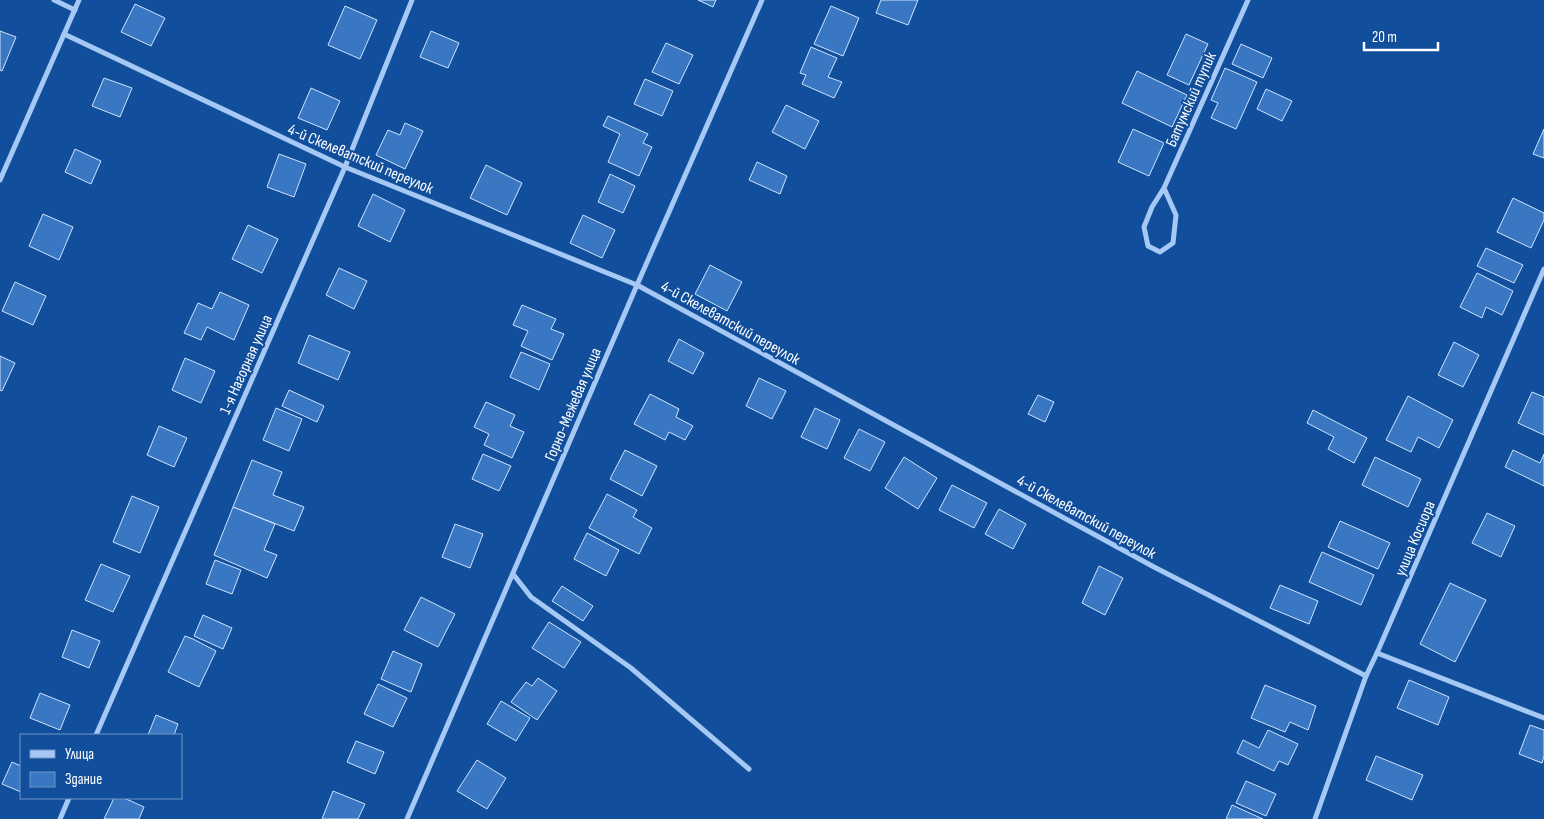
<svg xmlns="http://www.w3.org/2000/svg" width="1544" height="819" font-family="'Sofia Sans Condensed',sans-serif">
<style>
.building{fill:#3a77c2;stroke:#cee4fe}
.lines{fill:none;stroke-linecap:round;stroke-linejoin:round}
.street{stroke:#a5c9f4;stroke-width:5}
.labels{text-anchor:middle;stroke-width:4;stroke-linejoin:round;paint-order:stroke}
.street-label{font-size:16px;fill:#fff;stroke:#114e9b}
</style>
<rect width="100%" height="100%" fill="#114e9b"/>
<g class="building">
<path d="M698,0H716L713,7Z"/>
<path d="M881,0H918L908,25L876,13Z"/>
<path d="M135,4L165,18L151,46L121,32Z"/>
<path d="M345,6L377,20L360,59L328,45Z"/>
<path d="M831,6L859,18L843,56L814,44Z"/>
<path d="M0,31L16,37L2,71L0,70Z"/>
<path d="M431,31L459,43L448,68L420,57Z"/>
<path d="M1186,34L1208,44L1189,85L1167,75Z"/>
<path d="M666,43L693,55L679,84L652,72Z"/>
<path d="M1241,44L1272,58L1263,78L1232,64Z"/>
<path d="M811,47L837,58L828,77L842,82L834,98L802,84L806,75L800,73Z"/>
<path d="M1225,68L1257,82L1236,129L1211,118L1218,103L1211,100Z"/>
<path d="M1137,71L1187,95L1172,127L1122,103Z"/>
<path d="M104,78L132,88L120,117L92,106Z"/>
<path d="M645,79L673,91L662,116L634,104Z"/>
<path d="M311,88L340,101L327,130L298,118Z"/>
<path d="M1266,89L1292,101L1282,121L1257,109Z"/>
<path d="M786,105L819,121L805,149L772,132Z"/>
<path d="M608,116L648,134L643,143L652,147L639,176L608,162L620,134L603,126Z"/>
<path d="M405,123L423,131L405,169L376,155L388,130L400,135Z"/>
<path d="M1133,129L1164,143L1149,176L1118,162Z"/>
<path d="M1544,129V158L1533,154Z"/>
<path d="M75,149L101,161L91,184L65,172Z"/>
<path d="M279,154L306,164L294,197L267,187Z"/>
<path d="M757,162L787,176L780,194L749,180Z"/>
<path d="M486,165L522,183L507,215L470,198Z"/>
<path d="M610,174L635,186L623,213L598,202Z"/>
<path d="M373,194L405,210L390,242L358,226Z"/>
<path d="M1513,198L1544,213V220L1531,248L1497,232Z"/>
<path d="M43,214L73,227L59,260L29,246Z"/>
<path d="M583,215L615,230L602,258L570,243Z"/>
<path d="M248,225L278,239L262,273L232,259Z"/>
<path d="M1486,248L1523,265L1514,283L1477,266Z"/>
<path d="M710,265L742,282L727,311L695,294Z"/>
<path d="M339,268L367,281L354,309L326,295Z"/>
<path d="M1477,273L1513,291L1502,315L1486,307L1482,318L1460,307Z"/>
<path d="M15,282L46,296L33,325L2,311Z"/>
<path d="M220,292L249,305L234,340L207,327L201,340L184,333L198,303L212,309Z"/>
<path d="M522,305L556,319L551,329L564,334L552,360L521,346L528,331L513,325Z"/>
<path d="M309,335L350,352L338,380L298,363Z"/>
<path d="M679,339L704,353L693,374L668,361Z"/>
<path d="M1454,342L1479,355L1463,387L1438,375Z"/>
<path d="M521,352L550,364L539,390L510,377Z"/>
<path d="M0,356L15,363L2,391L0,390Z"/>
<path d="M185,358L215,371L201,403L172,390Z"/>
<path d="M759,378L786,391L772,419L746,406Z"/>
<path d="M289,390L324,406L317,422L282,406Z"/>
<path d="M1532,392L1544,397V435L1518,423Z"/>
<path d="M650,394L679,409L676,417L693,426L685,440L669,432L665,440L634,424Z"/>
<path d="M1038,395L1054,402L1045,422L1028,414Z"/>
<path d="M1408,396L1453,420L1439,448L1418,437L1411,452L1386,440Z"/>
<path d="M486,402L515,415L510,426L524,432L512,458L484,445L489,434L474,427Z"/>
<path d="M276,408L302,419L289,451L263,440Z"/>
<path d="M815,408L840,420L827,449L801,437Z"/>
<path d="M1313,410L1367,438L1354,463L1328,449L1334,437L1307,423Z"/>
<path d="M159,426L187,438L174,467L147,455Z"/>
<path d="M859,429L885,442L870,471L844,458Z"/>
<path d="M625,450L657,466L642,496L610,479Z"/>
<path d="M1513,450L1540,463L1544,454V486L1505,467Z"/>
<path d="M483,454L511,466L499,491L472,479Z"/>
<path d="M904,457L937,478L918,509L885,488Z"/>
<path d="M1375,457L1421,479L1408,507L1362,485Z"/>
<path d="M252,460L282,472L273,495L304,507L294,531L233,507Z"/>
<path d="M952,485L987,503L974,528L939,510Z"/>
<path d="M607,494L637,510L633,517L652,528L639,554L589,528Z"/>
<path d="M132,496L159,507L140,553L113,542Z"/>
<path d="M233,507L275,524L264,550L277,555L267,578L214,555Z"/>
<path d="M999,509L1026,524L1013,549L985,534Z"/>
<path d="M1487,513L1515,526L1501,557L1472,543Z"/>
<path d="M1340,521L1390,543L1378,569L1328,547Z"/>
<path d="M455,524L483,534L470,568L442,557Z"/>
<path d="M587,533L619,550L606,576L574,559Z"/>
<path d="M1322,552L1374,575L1361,605L1309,582Z"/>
<path d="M215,560L241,570L232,594L206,584Z"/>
<path d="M101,564L130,576L113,612L85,600Z"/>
<path d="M1099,566L1123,578L1105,615L1082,603Z"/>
<path d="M1450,583L1486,600L1455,662L1420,644Z"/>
<path d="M1280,585L1318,601L1309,624L1270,608Z"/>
<path d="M562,586L593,606L583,621L552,601Z"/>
<path d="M421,597L455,614L438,647L404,630Z"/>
<path d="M203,615L232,628L223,649L194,636Z"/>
<path d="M549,622L581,642L564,668L532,648Z"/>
<path d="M72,630L100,641L89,668L62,657Z"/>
<path d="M185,636L193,639L216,651L199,687L168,672Z"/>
<path d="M393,651L422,664L411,692L381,679Z"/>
<path d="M538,678L557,691L537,720L511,702L526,682L532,686Z"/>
<path d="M1409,680L1449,697L1438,725L1397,708Z"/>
<path d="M378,684L407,698L393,727L364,714Z"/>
<path d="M1265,685L1316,706L1308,730L1290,722L1285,732L1251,718Z"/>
<path d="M40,693L70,705L60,730L30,718Z"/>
<path d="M501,701L530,718L516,741L487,724Z"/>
<path d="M156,715L178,724L174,735H148Z"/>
<path d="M1530,725L1544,730V756L1542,763L1519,754Z"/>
<path d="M1268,730L1298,744L1288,765L1279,761L1274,771L1237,753L1243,740L1259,748Z"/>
<path d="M356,741L384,752L375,774L347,762Z"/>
<path d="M1376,756L1423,775L1412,800L1366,780Z"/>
<path d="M477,760L506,778L487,809L457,791Z"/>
<path d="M12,762L21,766V792L2,784Z"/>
<path d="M1246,781L1276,794L1266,816L1236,803Z"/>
<path d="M333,791L365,804L358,819H322Z"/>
<path d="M114,798H124L144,807L139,819H104Z"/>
<path d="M1232,805L1263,819H1226Z"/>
</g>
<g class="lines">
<g class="street">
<path d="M54,0L75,10"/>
<path d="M64,34L345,167L637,285L1154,567L1366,676"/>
<path d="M0,180L79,0"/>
<path d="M1164,188L1176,215L1173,243L1160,252L1148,246L1144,227L1152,207L1164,188L1248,0"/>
<path d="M513,574L531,597L631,668L749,769"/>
<path d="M1377,653L1544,718"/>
<path d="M96,735L345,167L412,0"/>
<path d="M60,819L69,798"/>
<path d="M407,819L637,285L762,0"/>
<path d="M1315,819L1366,676L1377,653L1544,269"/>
</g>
</g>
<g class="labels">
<g class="street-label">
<text transform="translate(1190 99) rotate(-66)" y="6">Батумский тупик</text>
<text transform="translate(361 158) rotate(23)" y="6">4-й Скелеватский переулок</text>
<text transform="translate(731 322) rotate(29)" y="6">4-й Скелеватский переулок</text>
<text transform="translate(245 364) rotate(-66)" y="6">1-я Нагорная улица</text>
<text transform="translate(572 404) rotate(-67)" y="6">Горно-Межевая улица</text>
<text transform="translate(1087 516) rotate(29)" y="6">4-й Скелеватский переулок</text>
<text transform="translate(1414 538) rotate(-67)" y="6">улица Косиора</text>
</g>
</g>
<rect x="20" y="734" width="162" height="65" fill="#114e9b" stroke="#7095c3"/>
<rect x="30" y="750" width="25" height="8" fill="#a5c9f4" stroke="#7095c3"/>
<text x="65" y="759" font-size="15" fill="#ffffff">Улица</text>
<rect x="30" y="772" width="25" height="15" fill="#3a77c2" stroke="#7095c3"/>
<text x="65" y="784" font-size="15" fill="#ffffff">Здание</text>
<path d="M1364 42v8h74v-8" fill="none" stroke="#ffffff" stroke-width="2.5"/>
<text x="1372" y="42" font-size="15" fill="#ffffff" stroke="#114e9b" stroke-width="4" paint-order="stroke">20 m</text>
</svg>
